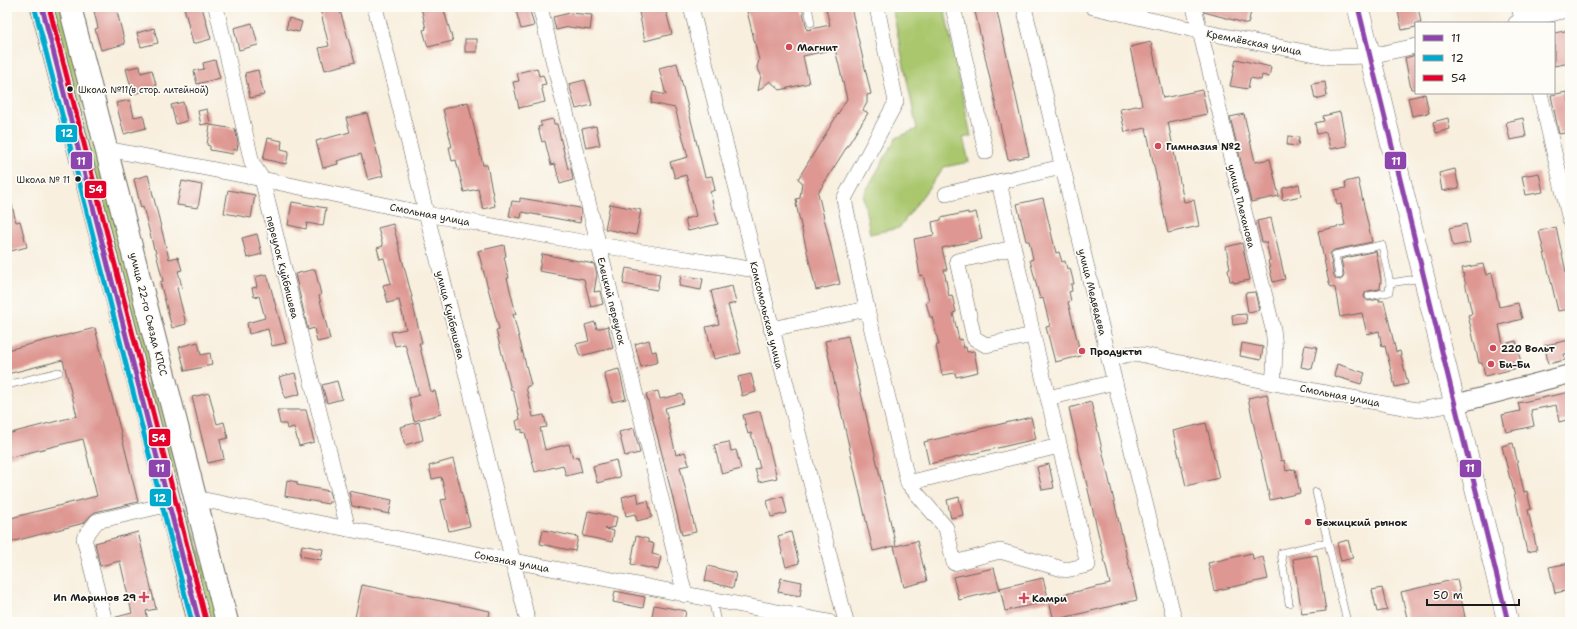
<svg xmlns="http://www.w3.org/2000/svg" width="1577" height="629" font-family="'Shantell Sans',sans-serif">
<style>
.green{fill:#aac76e;stroke:#637245}
.building{fill:#de9792}
.lines{fill:none;stroke-linecap:round;stroke-linejoin:round}
.service-casing{stroke:#696660;stroke-width:8}
.minor-casing{stroke:#696660;stroke-width:16}
.tertiary-casing{stroke:#696660;stroke-width:20}
.secondary-casing{stroke:#696660;stroke-width:22}
.primary-casing{stroke:#696660;stroke-width:24}
.service{stroke:#fff;stroke-width:7}
.minor{stroke:#fff;stroke-width:15}
.tertiary{stroke:#fff;stroke-width:18}
.secondary{stroke:#fff;stroke-width:21}
.primary{stroke:#fff;stroke-width:22}
.bus-1-casing{stroke:#fdfcf7;stroke-width:8}
.bus-2-casing{stroke:#fdfcf7;stroke-width:8}
.bus-3-casing{stroke:#fdfcf7;stroke-width:8}
.bus-1{stroke:#8e44ad;stroke-width:5}
.bus-2{stroke:#00a9ce;stroke-width:5}
.bus-3{stroke:#e4002b;stroke-width:5}
.poi-dot{fill:#d1495b;stroke:#fdfcf7;stroke-width:1.5}
.bus-dot{fill:#1c1c1c;stroke:#fdfcf7;stroke-width:1.5}
.labels{text-anchor:middle;stroke-width:3.5;stroke-linejoin:round;paint-order:stroke}
.bus-label{font-size:9px;fill:#1c1c1c;stroke:#fdfcf7;text-anchor:start}
.street-label{font-size:10px;fill:#1c1c1c;stroke:#fdfcf7}
.poi-label{font-size:10px;font-weight:bold;fill:#1c1c1c;stroke:#fdfcf7;text-anchor:start}
.line-badge{stroke:#fdfcf7;stroke-width:1.5}
.badge-label{font-size:11px;text-anchor:middle;font-weight:bold;fill:#fff}
</style>
<rect width="100%" height="100%" fill="#fdfcf7"/>
<filter id="ink" filterUnits="userSpaceOnUse"><feTurbulence type="fractalNoise" baseFrequency=".025" numOctaves="2"/><feDisplacementMap in="SourceGraphic" scale="8" xChannelSelector="R" yChannelSelector="G"/><feConvolveMatrix kernelMatrix="1 2 1 2 8 2 1 2 1" color-interpolation-filters="sRGB"/></filter>
<filter id="wash" filterUnits="userSpaceOnUse"><feTurbulence type="fractalNoise" baseFrequency=".012" numOctaves="4" result="noise"/><feDisplacementMap in="SourceGraphic" scale="16" xChannelSelector="R" yChannelSelector="G"/><feGaussianBlur stdDeviation="0.9" result="paint"/><feColorMatrix in="noise" values="0 0 0 0 0 0 0 0 0 0 0 0 0 0 0 0 0 1.4 0 .05"/><feComposite in="paint" operator="in"/></filter>
<g filter="url(#wash)">
<rect width="100%" height="100%" fill="#f8efde"/>
<g class="green">
<path d="M50,7H65L179,477L172,476Z"/>
<path d="M892,7H944L971,136L963,138L969,162L944,167L899,228L870,234L863,196L896,138L917,129Z"/>
<path d="M184,508H187L220,622H205L182,509Z"/>
</g>
<g id="blocks">
<g class="building">
<path d="M93,7H116L125,44L101,50L95,29L98,28Z"/>
<path d="M184,7H202L211,39L193,44Z"/>
<path d="M328,7H339L355,62L325,70L319,48L329,46L320,9Z"/>
<path d="M421,7H443L453,41L428,47L423,30L426,29Z"/>
<path d="M515,7H529L534,26L521,29Z"/>
<path d="M638,7H665L672,34L645,41Z"/>
<path d="M746,7H802L807,30L830,25L826,9L833,7H851L871,94L867,95V103L863,110L868,113L818,193L840,284L816,290L796,204H797L796,199L800,198L802,182L798,179L847,99L835,49L803,56L809,83L780,90L770,81L758,91L761,75L757,67L759,60Z"/>
<path d="M974,7H996L1029,156L1008,160Z"/>
<path d="M1203,7H1252L1248,24L1204,12Z"/>
<path d="M1397,7H1418L1421,23H1416V27L1402,30Z"/>
<path d="M570,13L592,15L590,30L569,27L556,30L553,17Z"/>
<path d="M289,18L302,22L299,32L286,29Z"/>
<path d="M252,23L258,45L239,50L234,28Z"/>
<path d="M154,28L158,43L141,47L137,33Z"/>
<path d="M1570,30V63L1554,66V33Z"/>
<rect x="465" y="39" width="12" height="13"/>
<path d="M1151,42L1163,98L1202,90L1207,114L1168,122L1184,202L1194,200L1199,226L1168,233L1146,128L1125,132L1120,109L1142,105L1130,47Z"/>
<path d="M1416,55V89H1411L1405,58Z"/>
<path d="M1236,59L1271,67L1269,77L1262,75L1261,80L1250,78L1248,89L1230,86Z"/>
<path d="M215,60L220,78L197,84L194,71L204,69L203,63Z"/>
<path d="M677,63L705,177L712,176L715,190L710,192L718,224L688,231L685,219L696,216L686,175L675,178L670,162L688,157L675,108L651,103L653,92L666,95L659,68Z"/>
<path d="M140,66L141,73L152,70L157,88L133,94L126,69Z"/>
<path d="M537,68L539,76L543,75L546,84L541,85L545,102L519,108L513,82L519,81L517,73Z"/>
<path d="M258,70L264,95L250,98L245,73Z"/>
<path d="M585,80L592,105L576,109L569,84Z"/>
<path d="M1325,82L1327,96L1315,99L1312,84Z"/>
<path d="M1567,92L1570,106V132L1559,134L1551,95Z"/>
<path d="M1425,94L1429,113L1412,116L1408,98Z"/>
<path d="M130,100L134,117L143,115L146,128L124,134L116,103Z"/>
<path d="M183,102L187,121L176,124L171,105Z"/>
<path d="M468,102L483,165H487L495,206L483,209L478,189L464,192L456,160L452,161L449,147H452L443,109Z"/>
<path d="M207,109L210,123L201,125L198,111Z"/>
<path d="M1340,112L1347,146L1330,149L1326,132L1317,134L1315,123L1324,121L1323,116Z"/>
<path d="M367,113L383,176L368,180L361,154L337,161L338,164L323,168L316,141L350,132L346,118Z"/>
<path d="M1244,114L1255,162L1270,159L1279,196L1251,202L1230,117Z"/>
<path d="M1448,118L1450,129L1436,133L1433,122Z"/>
<path d="M1523,118L1526,137L1510,140L1506,122Z"/>
<path d="M553,119L554,124H557L568,169L571,168L573,180L560,184L555,164L551,165L545,141L542,142L538,127L542,126L540,122Z"/>
<path d="M210,125L235,129L238,143L237,150L234,149L233,154L210,150V146L207,145Z"/>
<path d="M596,126L600,145L586,148L582,129Z"/>
<path d="M1288,136L1299,137L1298,146L1287,145Z"/>
<path d="M268,138L282,141L281,149L289,151L286,164L263,159Z"/>
<path d="M1455,169L1459,188L1442,191L1439,173Z"/>
<path d="M1539,173L1543,192L1526,195L1522,176Z"/>
<path d="M148,175L169,259L178,257L182,270L178,271L182,287L177,288L186,324L172,328L160,282L163,281L155,249H154L143,207L141,208L134,179Z"/>
<path d="M1358,179L1372,242L1334,250L1330,253V256L1334,276L1336,279L1340,280L1343,278L1344,274L1341,259L1376,251L1381,280L1380,289L1368,291L1365,293L1364,297L1368,301L1380,299L1379,301H1384L1396,352L1400,351L1408,384L1395,387L1385,346L1382,347L1379,331L1367,334L1362,313L1340,317L1335,288L1330,286L1329,283L1318,231L1345,225L1341,204L1337,205L1334,190L1346,188L1345,182Z"/>
<path d="M182,181L202,185L198,208L177,205Z"/>
<path d="M1299,184L1301,196L1282,200L1283,188Z"/>
<path d="M228,190L255,195L251,218L224,213Z"/>
<path d="M520,198L580,208L581,213L580,223L522,212L521,218L509,216L512,201L520,202Z"/>
<path d="M1043,198L1056,253L1059,252L1062,262L1065,261L1067,269L1070,268L1074,284H1071L1072,291L1069,292L1071,301L1068,302L1081,356L1055,362L1046,327L1050,326L1043,298L1040,299L1030,260L1033,259L1029,241H1026L1017,204Z"/>
<path d="M11,201L16,222L20,221L27,247L7,252V202Z"/>
<path d="M292,202L326,208L323,226L307,223L306,229L288,225Z"/>
<path d="M610,204L641,210L636,235L605,229Z"/>
<path d="M968,212V214L976,212L982,239L942,248L947,270H944L949,296L952,295L956,312L953,313L959,340L962,339L964,348L966,347L967,352L974,351L978,372L956,377L955,373L942,375L936,345H939L932,317H930L926,302L929,301L923,275L920,276L914,239L934,235L932,222L941,220V218Z"/>
<path d="M1271,218L1285,279L1273,282L1268,261L1270,260L1266,242H1262L1257,221Z"/>
<path d="M393,224L412,297H411L422,343H419L431,392L435,391L441,414L414,421L409,398L419,395L405,344L395,346L391,332L406,329L399,300L388,303L383,285L391,283L384,258L380,259L377,248L383,246L378,228Z"/>
<path d="M1466,224L1470,243L1453,246L1449,228Z"/>
<path d="M1556,227L1570,290V309L1558,311L1539,231Z"/>
<path d="M257,234L262,254L247,258L242,238Z"/>
<path d="M1242,243L1250,280L1234,283L1233,281H1230L1228,270L1230,269L1226,247Z"/>
<path d="M504,245L506,256L504,257L509,278H507L516,314H513L531,385L526,387L533,417L544,415L547,427L540,428L545,450L569,444L573,458L578,456L582,472L566,476L563,465L535,472L525,432L522,433V429L518,430L516,421L520,419L513,390H511L496,330L499,329L478,251Z"/>
<path d="M542,254L594,264L597,274L594,292L600,291L603,304L591,307L584,279L539,271Z"/>
<path d="M1483,264L1486,275L1492,273L1499,307L1518,303L1522,319L1499,325L1503,344L1516,341L1522,367L1485,376L1482,363H1479L1468,315L1472,314L1462,268Z"/>
<path d="M626,268L660,274L657,290L623,284Z"/>
<path d="M315,269L321,295L319,296L330,339L317,342L314,328L308,330L295,274Z"/>
<path d="M267,274L286,343L272,346L268,329L249,334L247,323L265,318L259,296L254,297L252,288L257,287L255,277Z"/>
<path d="M681,275L703,279L701,290L679,286Z"/>
<path d="M732,286L736,303L728,305L741,353L714,359L706,327L719,324L711,291Z"/>
<path d="M1255,292L1259,310L1248,312L1245,293Z"/>
<path d="M1246,314L1247,323L1233,325L1232,315Z"/>
<path d="M595,322L597,329L608,326L613,348L580,356L576,344L589,341L585,325Z"/>
<path d="M95,328L138,502L95,512L90,516L84,523L7,543V519L97,496L83,439L7,458V434L77,416L63,360L7,374V350Z"/>
<path d="M848,336L896,546L917,541L927,581L904,587L894,546L873,551L825,341Z"/>
<path d="M649,340L652,352L656,351L658,362L641,367L635,344Z"/>
<path d="M1570,340V353L1564,354L1565,360L1548,364L1545,345Z"/>
<path d="M198,342L201,355L210,353L212,365L185,371L179,347Z"/>
<path d="M1242,343L1263,347L1261,360L1240,356Z"/>
<path d="M1305,345L1317,347L1312,369L1301,367Z"/>
<path d="M1337,364L1365,373L1361,384L1334,376Z"/>
<path d="M619,369L626,399L612,402L604,373Z"/>
<path d="M295,373L300,394L285,398L279,377Z"/>
<path d="M751,374L756,392L742,396L738,377Z"/>
<path d="M337,381L342,399L327,403L322,385Z"/>
<path d="M658,391L660,399L682,394L684,403L665,408L676,455L685,452L689,465L680,467L696,532L682,535L659,442L646,394Z"/>
<path d="M1570,392V419L1559,422L1556,405L1531,410L1534,426L1506,432L1502,415L1520,411L1518,403Z"/>
<path d="M209,393L217,424L224,422L228,438L220,440L224,459L208,463L192,397Z"/>
<path d="M1267,394L1281,461L1284,460L1286,471L1295,469L1300,493L1270,500L1248,398Z"/>
<path d="M1091,402L1137,600L1054,620L1048,598L1110,584L1069,408Z"/>
<path d="M277,410H306L314,442L299,446L294,427L287,429L286,424H280Z"/>
<path d="M760,411L777,478L759,482L755,469L760,468L751,433L748,434L743,415Z"/>
<path d="M1031,417L1036,439L929,464L924,442Z"/>
<path d="M419,422L423,440L405,445L400,427Z"/>
<path d="M1206,423L1219,478L1186,486L1173,431Z"/>
<path d="M634,428L640,453L625,456L619,432Z"/>
<path d="M729,442L731,451L736,450L741,469L722,474L714,445Z"/>
<path d="M1513,443L1524,492L1527,491L1531,509L1528,510L1537,550L1527,552L1511,479H1510L1502,446Z"/>
<path d="M453,459L470,526L449,531L441,500L447,499L441,477L432,479L429,466Z"/>
<path d="M616,460L620,477L597,483L593,466Z"/>
<path d="M1049,464L1054,488L1042,490L1037,467Z"/>
<path d="M287,480L297,482V485L329,491L332,502H329L328,504L285,496Z"/>
<path d="M349,491L392,500L389,514L352,506Z"/>
<path d="M637,493L639,503L648,501L652,517L637,521L635,514L626,516L622,497Z"/>
<path d="M783,496L787,513L771,517L767,501Z"/>
<path d="M959,497L963,515L951,518L947,500Z"/>
<path d="M588,511L617,517L615,527L605,529L614,531L612,542L583,536Z"/>
<path d="M543,530L578,537L575,551L540,544Z"/>
<path d="M138,532L156,609L146,611L148,622H114L113,618L132,613L120,561L100,566L95,543Z"/>
<path d="M791,532L799,563L786,567L778,536Z"/>
<path d="M636,536L648,539V542L654,544L652,554L661,556L658,570L631,564Z"/>
<path d="M1348,540L1353,558L1341,561L1337,543Z"/>
<path d="M302,545L323,549L321,560L300,556Z"/>
<path d="M1252,553L1253,559L1263,557L1268,579L1214,591L1208,563Z"/>
<path d="M1317,555L1326,611L1302,614L1293,559Z"/>
<path d="M1570,563V590L1555,593L1549,567Z"/>
<path d="M708,566L736,573L733,588L705,581Z"/>
<path d="M994,568L1000,590L959,600L953,577Z"/>
<path d="M781,578L802,582L800,596L778,592Z"/>
<path d="M1043,578L1049,601L1005,611L1000,588Z"/>
<path d="M1457,579L1466,622H1408L1401,592Z"/>
<path d="M362,585L490,611L488,622H354Z"/>
<path d="M1382,588L1387,610L1377,612L1372,590Z"/>
<path d="M615,591L645,597L643,608L613,602Z"/>
<path d="M654,605L686,611L684,622H651Z"/>
</g>
</g>
</g>
<g filter="url(#ink)">
<use href="#blocks" fill-opacity="0" stroke="#696660" stroke-width="1"/>
<g class="lines">
<defs>
<g id="service">
<path d="M808,7L811,23"/>
<path d="M1339,275L1335,255L1382,245L1390,283L1422,278"/>
<path d="M1369,296L1389,292L1390,283"/>
<path d="M7,385L59,372"/>
<path d="M1316,492L1347,622"/>
<path d="M712,600L717,622"/>
<path d="M1289,603L1281,553L1328,542"/>
</g>
<g id="minor">
<path d="M216,7L252,163L262,179L348,529"/>
<path d="M375,7L528,622"/>
<path d="M540,7L685,595"/>
<path d="M691,7L846,622"/>
<path d="M953,7L986,152"/>
<path d="M1024,7L1109,359L1175,622"/>
<path d="M1093,7L1199,31L1330,57L1370,56L1416,46"/>
<path d="M1194,7L1273,329C1276,348 1275,364 1273,383"/>
<path d="M1519,7L1523,23"/>
<path d="M1516,23L1570,9"/>
<path d="M1540,93L1570,220"/>
<path d="M107,149L262,179L426,214L599,245L756,270"/>
<path d="M946,194L1062,167"/>
<path d="M1013,248L957,261L974,338L986,345L1033,335"/>
<path d="M867,309L844,199L896,102L877,7"/>
<path d="M771,329L867,309L908,483L1059,446"/>
<path d="M1109,359L1130,354L1144,355L1273,383L1418,410L1455,404"/>
<path d="M1048,398L1115,382"/>
<path d="M908,483L946,528L954,563L1000,551L1066,570L1088,565L1033,335L999,182"/>
<path d="M195,498L348,529L829,622"/>
<path d="M105,622L84,538L97,521L170,504"/>
</g>
<path id="tertiary" d="M1455,404L1570,374"/>
<path id="secondary" d="M1358,7L1508,622"/>
<g id="primary">
<path d="M42,7L170,504L199,622"/>
<path d="M70,7L227,622"/>
</g>
</defs>
<use href="#service" class="service-casing"/>
<use href="#minor" class="minor-casing"/>
<use href="#tertiary" class="tertiary-casing"/>
<use href="#secondary" class="secondary-casing"/>
<use href="#primary" class="primary-casing"/>
<use href="#service" class="service"/>
<use href="#minor" class="minor"/>
<use href="#tertiary" class="tertiary"/>
<use href="#secondary" class="secondary"/>
<use href="#primary" class="primary"/>
<defs>
<g id="bus-1">
<path d="M42,7L199,622"/>
<path d="M1358,7L1508,622"/>
</g>
<path id="bus-2" d="M35,9L192,622"/>
<path id="bus-3" d="M49,7L206,620"/>
</defs>
<use href="#bus-1" class="bus-1-casing"/>
<use href="#bus-2" class="bus-2-casing"/>
<use href="#bus-3" class="bus-3-casing"/>
<use href="#bus-1" class="bus-1"/>
<use href="#bus-2" class="bus-2"/>
<use href="#bus-3" class="bus-3"/>
</g>
</g>
<g class="poi-dot">
<circle cx="789" cy="47" r="4"/>
<circle cx="1158" cy="146" r="4"/>
<circle cx="1493" cy="348" r="4"/>
<circle cx="1082" cy="351" r="4"/>
<circle cx="1491" cy="364" r="4"/>
<circle cx="1308" cy="522" r="4"/>
<path d="M142 591h4v4h4v4h-4v4h-4v-4h-4v-4h4z"/>
<path d="M1022 592h4v4h4v4h-4v4h-4v-4h-4v-4h4z"/>
</g>
<g class="bus-dot">
<circle cx="70" cy="89" r="3.5"/>
<circle cx="78" cy="179" r="3.5"/>
</g>
<g class="labels">
<g class="bus-label">
<text x="78" y="93">Школа №11(в стор. литейной)</text>
<text x="70" y="183" text-anchor="end">Школа № 11</text>
</g>
<g class="street-label">
<text transform="translate(1254 42) rotate(11)" y="4">Кремлёвская улица</text>
<text transform="translate(1242 206) rotate(76)" y="4">улица Плеханова</text>
<text transform="translate(430 214) rotate(11)" y="4">Смольная улица</text>
<text transform="translate(283 267) rotate(76)" y="4">переулок Куйбышева</text>
<text transform="translate(1093 292) rotate(76)" y="4">улица Медведева</text>
<text transform="translate(612 301) rotate(76)" y="4">Елецкий переулок</text>
<text transform="translate(149 314) rotate(76)" y="4">улица 22-го Съезда КПСС</text>
<text transform="translate(451 315) rotate(76)" y="4">улица Куйбышева</text>
<text transform="translate(767 315) rotate(76)" y="4">Комсомольская улица</text>
<text transform="translate(1340 395) rotate(11)" y="4">Смольная улица</text>
<text transform="translate(512 561) rotate(11)" y="4">Союзная улица</text>
</g>
<g class="poi-label">
<text x="797" y="51">Магнит</text>
<text x="1166" y="150">Гимназия №2</text>
<text x="1501" y="352">220 Вольт</text>
<text x="1090" y="355">Продукты</text>
<text x="1499" y="368">Би-Би</text>
<text x="1316" y="526">Бежицкий рынок</text>
<text x="136" y="601" text-anchor="end">Ип Маринов 29</text>
<text x="1032" y="602">Камри</text>
</g>
</g>
<g class="line-badge">
<rect x="55" y="124" width="23" height="19" rx="4" fill="#00a9ce"/>
<rect x="70" y="151" width="23" height="19" rx="4" fill="#8e44ad"/>
<rect x="1384" y="151" width="23" height="19" rx="4" fill="#8e44ad"/>
<rect x="84" y="180" width="23" height="19" rx="4" fill="#e4002b"/>
<rect x="148" y="428" width="23" height="19" rx="4" fill="#e4002b"/>
<rect x="148" y="459" width="23" height="19" rx="4" fill="#8e44ad"/>
<rect x="1459" y="459" width="23" height="19" rx="4" fill="#8e44ad"/>
<rect x="149" y="488" width="23" height="19" rx="4" fill="#00a9ce"/>
</g>
<g class="badge-label">
<text x="67" y="137">12</text>
<text x="81" y="165">11</text>
<text x="1396" y="165">11</text>
<text x="96" y="193">54</text>
<text x="159" y="442">54</text>
<text x="160" y="472">11</text>
<text x="1470" y="472">11</text>
<text x="160" y="502">12</text>
</g>
<rect width="1577" height="629" fill="none" stroke="#fdfcf7" stroke-width="24"/>
<rect x="1415" y="22" width="140" height="72" fill="#fdfcf7" stroke="#a3a29f"/>
<rect x="1423" y="35" width="20" height="6" fill="#8e44ad" stroke="#a3a29f"/>
<text x="1451" y="42" font-size="12" fill="#1c1c1c">11</text>
<rect x="1423" y="55" width="20" height="6" fill="#00a9ce" stroke="#a3a29f"/>
<text x="1451" y="62" font-size="12" fill="#1c1c1c">12</text>
<rect x="1423" y="75" width="20" height="6" fill="#e4002b" stroke="#a3a29f"/>
<text x="1451" y="82" font-size="12" fill="#1c1c1c">54</text>
<path d="M1427 599v6h92v-6" fill="none" stroke="#1c1c1c" stroke-width="2"/>
<text x="1433" y="599" font-size="12" fill="#1c1c1c" stroke="#fdfcf7" stroke-width="3" paint-order="stroke">50 m</text>
</svg>
